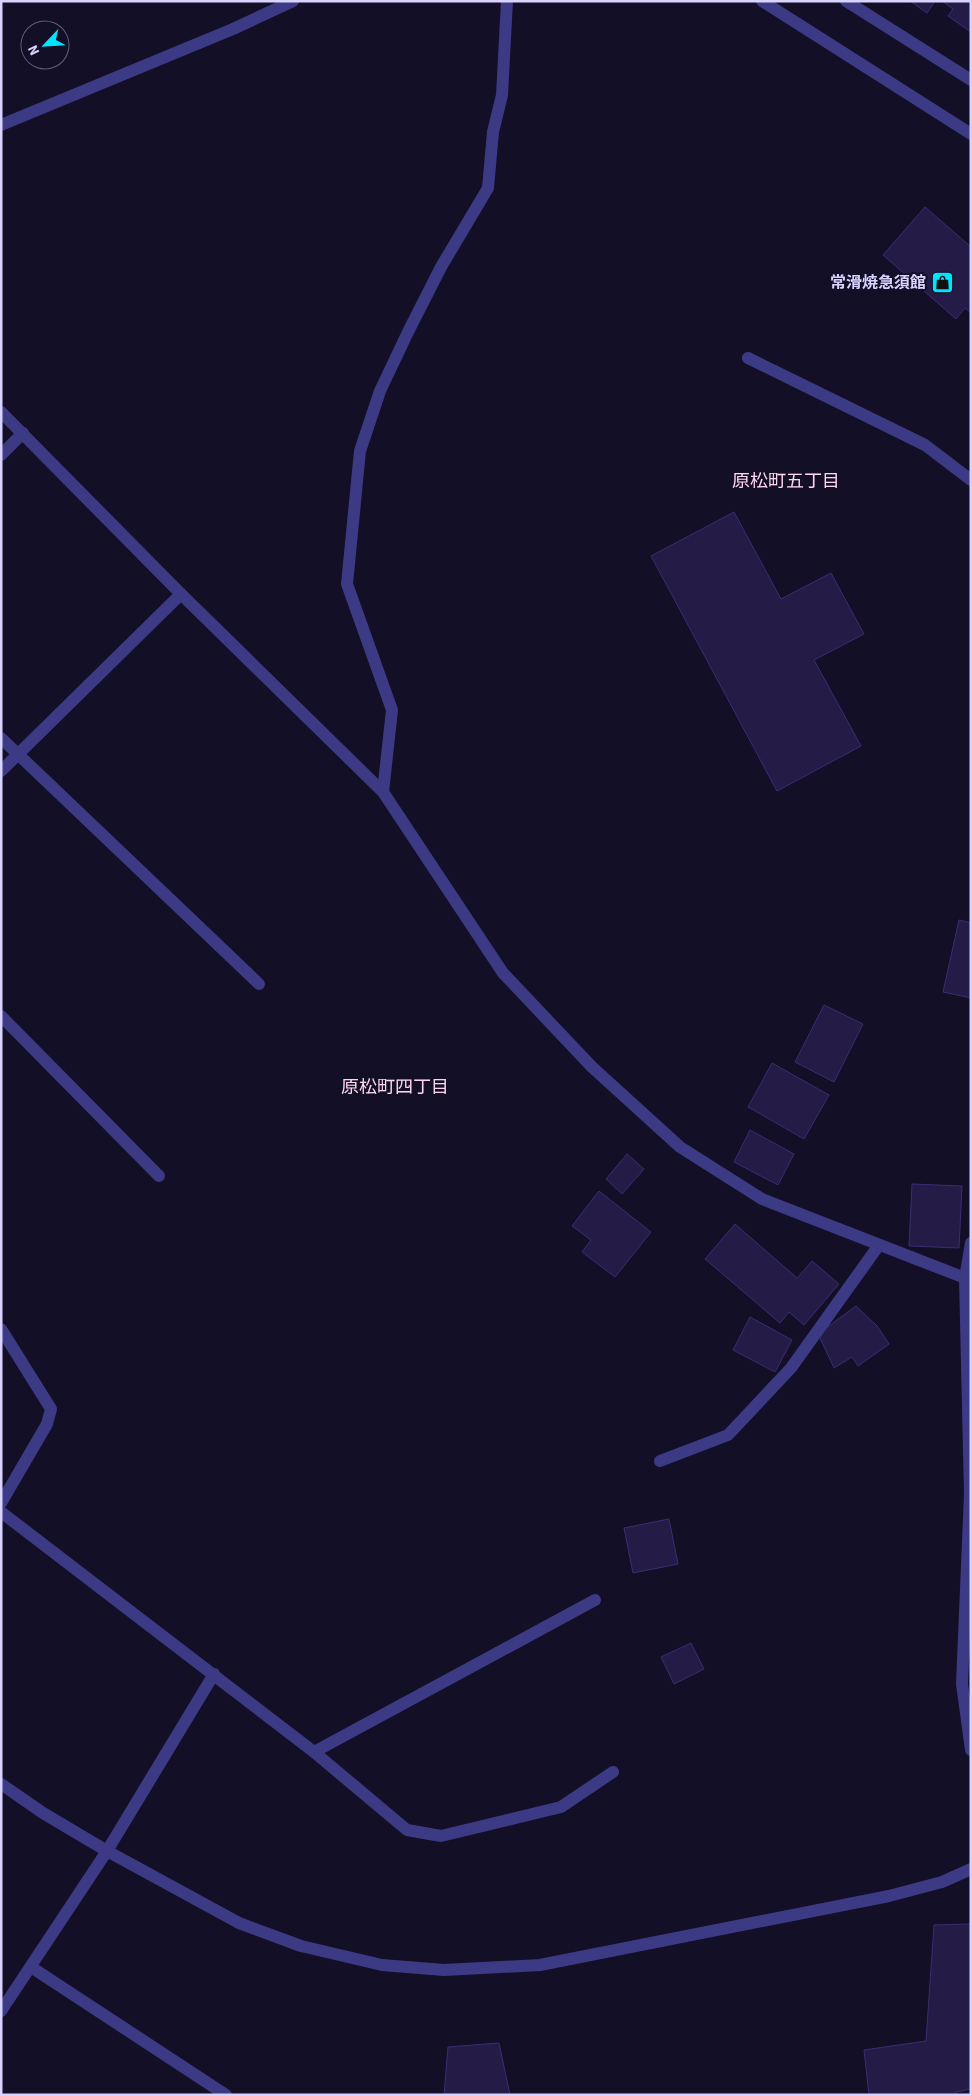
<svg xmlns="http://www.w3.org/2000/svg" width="972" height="2096" font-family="'Source Sans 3','Noto Sans JP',sans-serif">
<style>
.building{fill:#241b47;stroke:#3b2d73}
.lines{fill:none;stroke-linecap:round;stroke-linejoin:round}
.minor{stroke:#3d3a85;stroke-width:12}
.labels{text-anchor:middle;stroke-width:4;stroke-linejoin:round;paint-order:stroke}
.poi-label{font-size:16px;font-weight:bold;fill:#d9d4ff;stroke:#130f26;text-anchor:end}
.neighbourhood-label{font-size:18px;fill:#ffd6f0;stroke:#130f26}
</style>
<rect width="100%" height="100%" fill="#130f26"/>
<g class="building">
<path d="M910,1H935L927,13Z"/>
<path d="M942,1H971V32L948,16L953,9Z"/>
<path d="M925,207L971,247V313L965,308L956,319L883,255Z"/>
<path d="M734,512L781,599L831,573L864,634L814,660L861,746L777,791L651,556Z"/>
<path d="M959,920L971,923V998L943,992Z"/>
<path d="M824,1005L863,1024L834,1082L795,1062Z"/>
<path d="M772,1063L829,1095L804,1139L748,1107Z"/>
<path d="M750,1130L794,1154L778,1185L734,1162Z"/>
<path d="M627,1154L644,1169L622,1194L606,1179Z"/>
<path d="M912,1184L962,1186L959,1248L909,1246Z"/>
<path d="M599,1191L651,1232L615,1277L582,1252L591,1240L572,1226Z"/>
<path d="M735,1224L797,1278L812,1261L839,1284L804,1325L789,1312L780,1323L705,1259Z"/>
<path d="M856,1306L877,1326L889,1344L858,1366L852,1357L834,1368L818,1334Z"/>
<path d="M750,1317L792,1340L775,1372L733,1350Z"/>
<path d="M669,1519L678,1564L633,1573L624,1528Z"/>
<path d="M691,1643L704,1669L674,1684L661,1657Z"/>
<path d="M971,1924V2089L956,2092V2095H869L864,2050L926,2041L934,1925Z"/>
<path d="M499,2043L510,2095H444L448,2047Z"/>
</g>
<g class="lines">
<g class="minor">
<path d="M762,1L971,134"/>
<path d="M846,1L971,80"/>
<path d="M1,125L233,29L293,1"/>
<path d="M748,358L925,445L971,480"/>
<path d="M1,412L181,594L383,792L503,973L592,1067L680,1147L762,1199L965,1278"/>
<path d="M1,455L23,433"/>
<path d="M1,738L259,984"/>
<path d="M1,771L181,594"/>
<path d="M383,792L392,710L347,584L360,451L380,391L408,332L441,267L488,188L493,132L502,95L507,1"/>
<path d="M1,1016L159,1176"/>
<path d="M971,1243L965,1278L970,1494L962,1684L971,1750"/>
<path d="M1,1329L51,1409L47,1424L1,1503"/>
<path d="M660,1461L728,1435L791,1368L879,1245"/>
<path d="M1,1512L314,1752"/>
<path d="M595,1600L314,1752L407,1830L441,1836L561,1807L613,1772"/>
<path d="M1,1784L43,1813L107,1851L239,1923L301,1946L382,1965L444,1970L540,1965L889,1896L942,1882L971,1869"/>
<path d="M31,1967L226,2095"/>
<path d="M1,2011L107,1851L214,1674"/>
</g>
</g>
<defs>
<symbol id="shop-square" viewBox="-11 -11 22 22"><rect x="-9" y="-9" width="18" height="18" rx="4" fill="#00e5ff" stroke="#130f26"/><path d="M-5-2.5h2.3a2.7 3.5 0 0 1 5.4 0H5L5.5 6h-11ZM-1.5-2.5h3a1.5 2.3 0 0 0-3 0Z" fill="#111"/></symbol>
</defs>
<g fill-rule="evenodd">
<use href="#shop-square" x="930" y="270" width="25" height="25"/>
</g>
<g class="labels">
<g class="poi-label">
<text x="926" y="288">常滑焼急須館</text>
</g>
<g class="neighbourhood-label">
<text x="786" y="487">原松町五丁目</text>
<text x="395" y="1093">原松町四丁目</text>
</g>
</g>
<rect width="972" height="2096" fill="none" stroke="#d9d4ff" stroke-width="5"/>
<g transform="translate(45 45) rotate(245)"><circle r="24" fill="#130f26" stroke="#625e7d"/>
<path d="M0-4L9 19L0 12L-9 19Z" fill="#00e5ff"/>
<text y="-8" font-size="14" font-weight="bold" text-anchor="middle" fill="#d9d4ff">N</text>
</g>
</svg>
